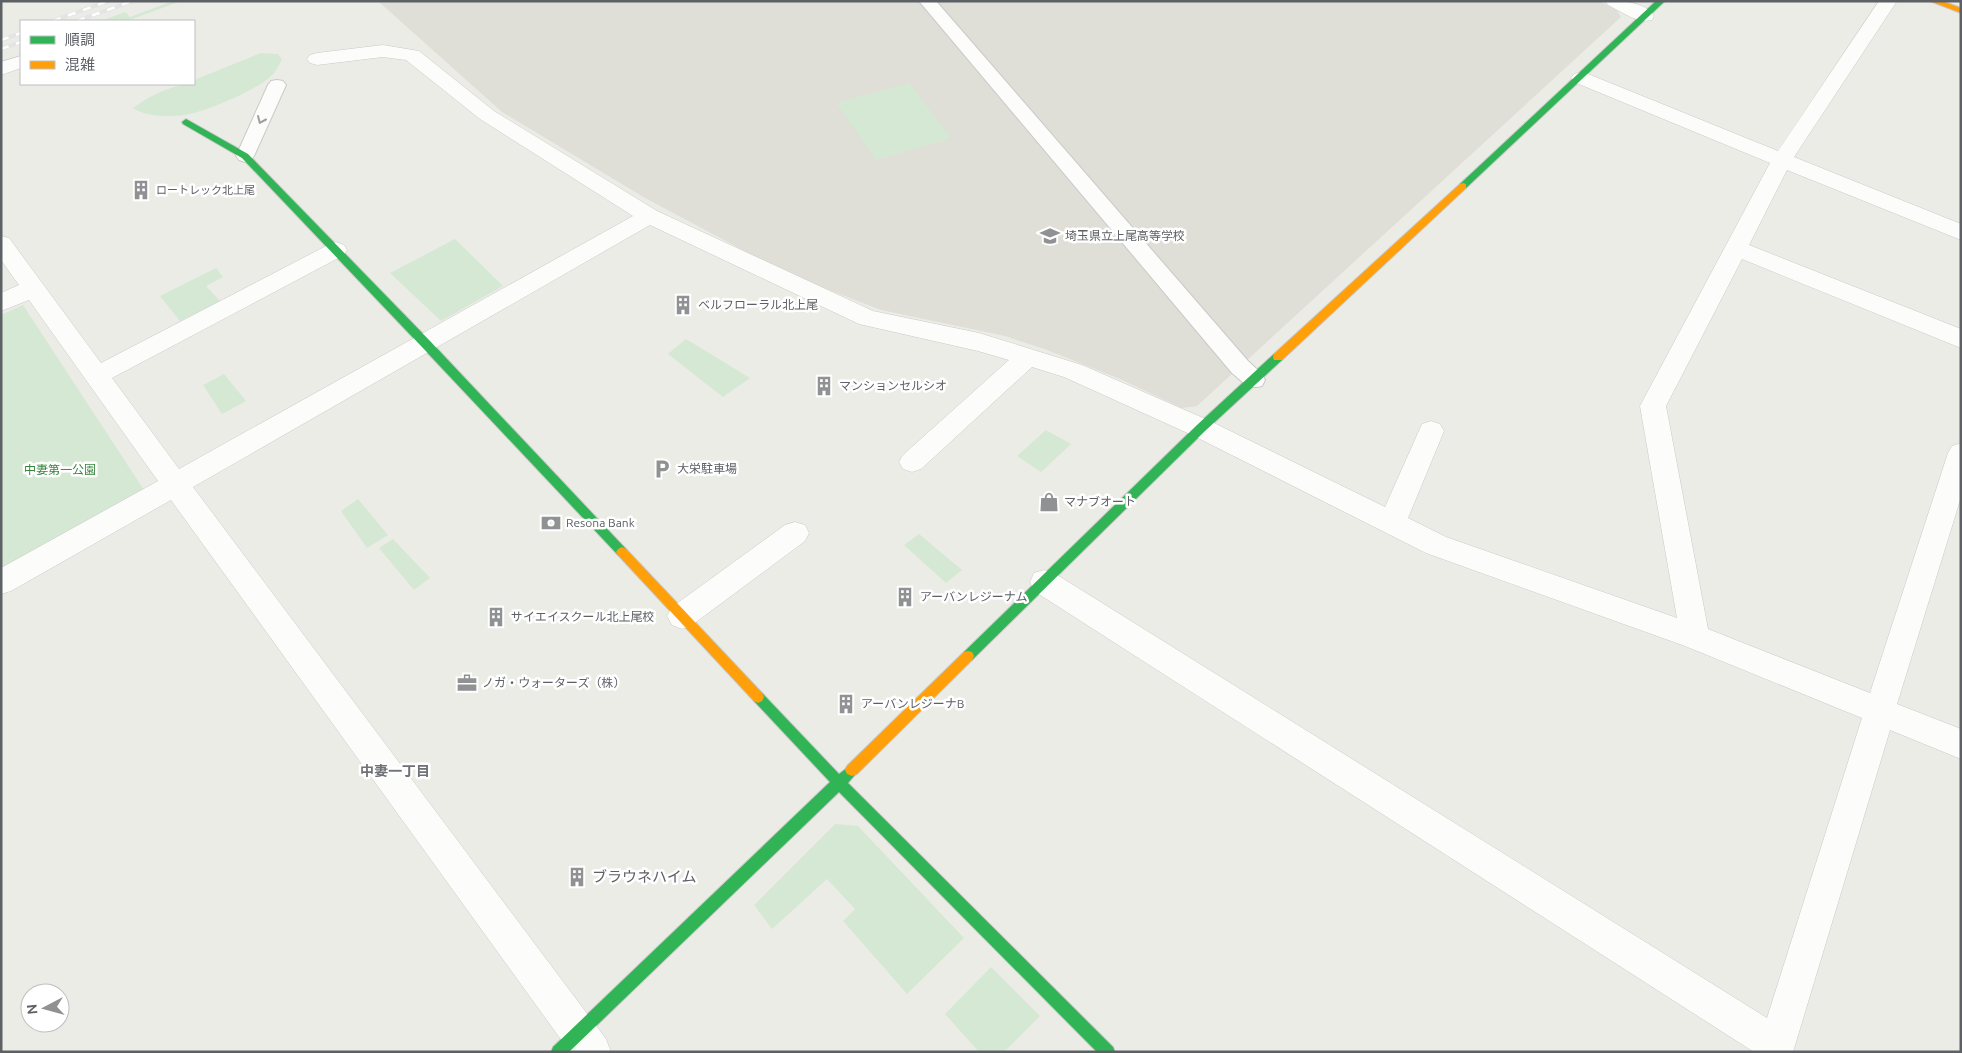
<svg xmlns="http://www.w3.org/2000/svg" width="1962" height="1053" font-family="Ubuntu,'Noto Sans JP',sans-serif">
<style>
.education{fill:#dfded7}
.green{fill:#d5e8d4}
.lines{fill:none;stroke-linecap:round;stroke-linejoin:round}
.lane-casing{stroke:#c9c9c9;stroke-width:2}
.street-casing{stroke:#c9c9c9;stroke-width:1}
.fast-casing{stroke:#c9c9c9;stroke-width:2}
.slow-casing{stroke:#c9c9c9;stroke-width:2}
.lane{fill:#fcfcfb;fill-rule:evenodd}
.street{fill:#fcfcfb;fill-rule:evenodd}
.fast{fill:#30b455;fill-rule:evenodd}
.slow{fill:#ff9f0a;fill-rule:evenodd}
.rail-casing{stroke:#e3e4e3;stroke-width:4}
.rail{stroke:#fff;stroke-width:2.5;stroke-dasharray:8;stroke-linecap:butt}
.oneway{stroke:#9d9ea1}
.labels{text-anchor:middle;stroke-width:5;stroke-linejoin:round;paint-order:stroke}
.far-poi-label{font-size:11px;fill:#5d6065;stroke:#fff;text-anchor:start}
.poi-label{font-size:12px;fill:#5d6065;stroke:#fff;text-anchor:start}
.park-label{font-size:12px;fill:#3a8641;stroke:#fff}
.neighbourhood-label{font-size:14px;font-weight:bold;fill:#6e7277;stroke:#fff}
.near-poi-label{font-size:15px;fill:#5d6065;stroke:#fff;text-anchor:start}
</style>
<rect width="100%" height="100%" fill="#ecece7"/>
<path class="education" d="M378,1H1599L1617,10L1621,17L1197,406L1182,408L1120,379L1047,350L1005,336L881,310L788,274L645,198L502,112Z"/>
<g class="green">
<path d="M173,1H181L127,21H101L125,12L130,17Z"/>
<path d="M261,53L278,54L282,59C279,66 275,73 269,78C254,91 205,112 185,115C170,117 145,117 133,108C149,96 173,84 194,84V80Z"/>
<path d="M909,83L952,138L876,160L836,103Z"/>
<path d="M455,239L503,286L441,321L390,273Z"/>
<path d="M216,268L223,277L206,286L220,301L180,321L160,296Z"/>
<path d="M23,305L144,490L1,572V315Z"/>
<path d="M686,339L750,378L723,397L668,354Z"/>
<path d="M224,374L246,401L222,414L203,385Z"/>
<path d="M1046,430L1071,444L1041,472L1017,456Z"/>
<path d="M358,499L388,535L367,548L341,511Z"/>
<path d="M919,534L962,570L946,583L904,545Z"/>
<path d="M393,539L430,578L414,590L379,548Z"/>
<path d="M835,824L858,826L964,938L907,994L843,921L855,909L827,879L772,929L754,905Z"/>
<path d="M991,967L1040,1016L1004,1052H979L945,1014Z"/>
</g>
<g class="lines">
<defs>
<g id="lane">
<path d="M919,1H936L1248,361L1262,374L1265,380L1262,386C1248,390 1242,381 1232,373Z"/>
<path d="M277,80L283,81L286,85L254,156L251,160L245,162L239,160L236,156L268,85L271,81Z"/>
</g>
<g id="street">
<path d="M1605,1C1621,1 1644,1 1654,16L1652,20C1637,24 1621,11 1608,5Z"/>
<path d="M1879,1H1897L1794,157L1961,224V240L1787,170L1749,245L1961,329V348L1742,259L1666,406L1708,629L1870,693L1948,453L1952,446L1961,443V497L1897,704L1961,729V759L1890,730L1793,1052H1754L1034,591L1030,582L1034,573L1044,570L1054,573L1767,1018L1862,718L1685,646L1426,553L1192,435L1064,377L1032,367L921,469L912,472L903,469L899,462L903,455L1009,360L978,351L859,324L650,225L193,487L606,1039L611,1052H570L171,500L11,591L1,594V568L158,481L29,300L1,311V293L19,285L1,260V236L9,238L101,363L328,245L336,242L344,245L347,250L344,255L112,378L179,469L633,216L480,119L406,60L383,57L317,65L310,63L307,59L310,55L317,53L383,45L419,51L494,111L657,211L873,311L979,333L1082,365L1210,421L1385,507L1422,424L1431,421L1440,424L1444,431L1408,518L1446,537L1677,618L1640,406L1770,163L1574,82L1571,78L1574,74L1581,72L1588,74L1778,151Z"/>
<path d="M21,56V68L1,75V62Z"/>
<path d="M795,522L805,525L809,533L805,541L692,625L682,629L672,625L667,616L672,607L785,525Z"/>
</g>
<g id="fast">
<path d="M1656,1H1665L1466,188H1460V184Z"/>
<path d="M186,119L248,154L430,341L626,549L628,552L626,555H618L422,347L242,158L183,124L182,122Z"/>
<path d="M1278,353L1283,357L1282,360L1205,431L972,660L968,661L964,660L962,656L964,652L1197,425L1274,354Z"/>
<path d="M758,691L762,693L839,774L852,764L857,766L859,770L848,783L1113,1047L1115,1052H1097L839,792L569,1052H551L553,1047L830,782L754,701L752,697L754,693Z"/>
</g>
<g id="slow">
<path d="M1930,1H1942L1961,8V13Z"/>
<path d="M1463,183L1466,184V188L1282,360H1274L1273,357L1274,354L1460,184Z"/>
<path d="M622,547L626,549L762,693L764,697L762,701L758,703L754,701L618,555L616,552L618,549Z"/>
<path d="M968,651L972,652L974,656L972,660L857,774L852,776L847,774L845,770L847,766L964,652Z"/>
</g>
</defs>
<use href="#lane" class="lane-casing"/>
<use href="#street" class="street-casing"/>
<use href="#fast" class="fast-casing"/>
<use href="#slow" class="slow-casing"/>
<use href="#lane" class="lane"/>
<use href="#street" class="street"/>
<use href="#fast" class="fast"/>
<use href="#slow" class="slow"/>
<defs>
<g id="rail">
<path d="M53,21L108,1"/>
<path d="M77,21L132,1"/>
<path d="M1,40L21,33"/>
<path d="M1,49L21,42"/>
</g>
</defs>
<use href="#rail" class="rail-casing"/>
<use href="#rail" class="rail"/>
</g>
<defs><path id="oneway-chevron" d="M-2-3.5L2.5 0L-2 3.5" fill="none" stroke-width="1.6" stroke-linecap="round" stroke-linejoin="round" transform="scale(1.25)"/></defs>
<use class="oneway" href="#oneway-chevron" transform="translate(261 120) rotate(114)"/>
<defs>
<symbol id="building-bare" viewBox="-9 -9 18 18"><path d="M-4-6H4V6H1V3H-1V6H-4ZM-2.5-4.3h1.7v1.8h-1.7ZM.8-4.3h1.7v1.8H.8ZM-2.5-1h1.7V.8h-1.7ZM.8-1h1.7V.8H.8Z" fill="#8f9192" stroke="#fff" stroke-width="2.5" paint-order="stroke"/></symbol>
<symbol id="school-bare" viewBox="-9 -9 18 18"><path d="M0-5L7-2L0 1L-7-2ZM-4 1L0 2.5L4 1V4Q0 6-4 4Z" fill="#8f9192" stroke="#fff" stroke-width="2.5" paint-order="stroke"/></symbol>
<symbol id="parking-bare" viewBox="-9 -9 18 18"><path d="M-3.5-5.5H1a3.5 3.5 0 0 1 0 7H-1V5.5H-3.5ZM-1-3.4V-.6H.8a1.4 1.4 0 0 0 0-2.8Z" fill="#8f9192" stroke="#fff" stroke-width="2.5" paint-order="stroke"/></symbol>
<symbol id="shop-bare" viewBox="-9 -9 18 18"><path d="M-5-2.5h2.3a2.7 3.5 0 0 1 5.4 0H5L5.5 6h-11ZM-1.5-2.5h3a1.5 2.3 0 0 0-3 0Z" fill="#8f9192" stroke="#fff" stroke-width="2.5" paint-order="stroke"/></symbol>
<symbol id="bank-bare" viewBox="-9 -9 18 18"><path d="M-6-4H6V4H-6ZM0-2.3a2.3 2.3 0 1 0 0 4.6a2.3 2.3 0 1 0 0-4.6Z" fill="#8f9192" stroke="#fff" stroke-width="2.5" paint-order="stroke"/></symbol>
<symbol id="office-bare" viewBox="-9 -9 18 18"><path d="M-6-3h4V-5.5h4V-3h4V5H-6ZM-1-4.5V-3h2v-1.5ZM-6 0V1H6V0Z" fill="#8f9192" stroke="#fff" stroke-width="2.5" paint-order="stroke"/></symbol>
</defs>
<g fill-rule="evenodd">
<use href="#building-bare" x="127" y="176" width="28" height="28"/>
<use href="#school-bare" x="1036" y="222" width="28" height="28"/>
<use href="#building-bare" x="669" y="291" width="28" height="28"/>
<use href="#building-bare" x="810" y="372" width="28" height="28"/>
<use href="#parking-bare" x="648" y="455" width="28" height="28"/>
<use href="#shop-bare" x="1035" y="488" width="28" height="28"/>
<use href="#bank-bare" x="537" y="509" width="28" height="28"/>
<use href="#building-bare" x="891" y="583" width="28" height="28"/>
<use href="#building-bare" x="482" y="603" width="28" height="28"/>
<use href="#office-bare" x="453" y="669" width="28" height="28"/>
<use href="#building-bare" x="832" y="690" width="28" height="28"/>
<use href="#building-bare" x="563" y="863" width="28" height="28"/>
</g>
<g class="labels">
<g class="far-poi-label">
<text x="156" y="194">ロートレック北上尾</text>
</g>
<g class="poi-label">
<text x="1065" y="240">埼玉県立上尾高等学校</text>
<text x="698" y="309">ベルフローラル北上尾</text>
<text x="839" y="390">マンションセルシオ</text>
<text x="677" y="473">大栄駐車場</text>
<text x="1064" y="506">マナブオート</text>
<text x="566" y="527">Resona Bank</text>
<text x="920" y="601">アーバンレジーナム</text>
<text x="511" y="621">サイエイスクール北上尾校</text>
<text x="482" y="687">ノガ・ウォーターズ（株）</text>
<text x="861" y="708">アーバンレジーナB</text>
</g>
<g class="park-label">
<text x="60" y="474">中妻第一公園</text>
</g>
<g class="neighbourhood-label">
<text x="395" y="776">中妻一丁目</text>
</g>
<g class="near-poi-label">
<text x="592" y="882">ブラウネハイム</text>
</g>
</g>
<rect width="1962" height="1053" fill="none" stroke="#5d6065" stroke-width="5"/>
<rect x="20" y="20" width="175" height="65" fill="#ffffff" stroke="#bebfc1"/>
<rect x="30" y="36" width="25" height="8" fill="#30b455" stroke="#bebfc1"/>
<text x="65" y="45" font-size="15" fill="#5d6065">順調</text>
<rect x="30" y="61" width="25" height="8" fill="#ff9f0a" stroke="#bebfc1"/>
<text x="65" y="70" font-size="15" fill="#5d6065">混雑</text>
<g transform="translate(45 1008) rotate(264)"><circle r="24" fill="#ffffff" stroke="#bebfc1"/>
<path d="M0-4L9 19L0 12L-9 19Z" fill="#8f9192"/>
<text y="-8" font-size="14" font-weight="bold" text-anchor="middle" fill="#5d6065">N</text>
</g>
</svg>
